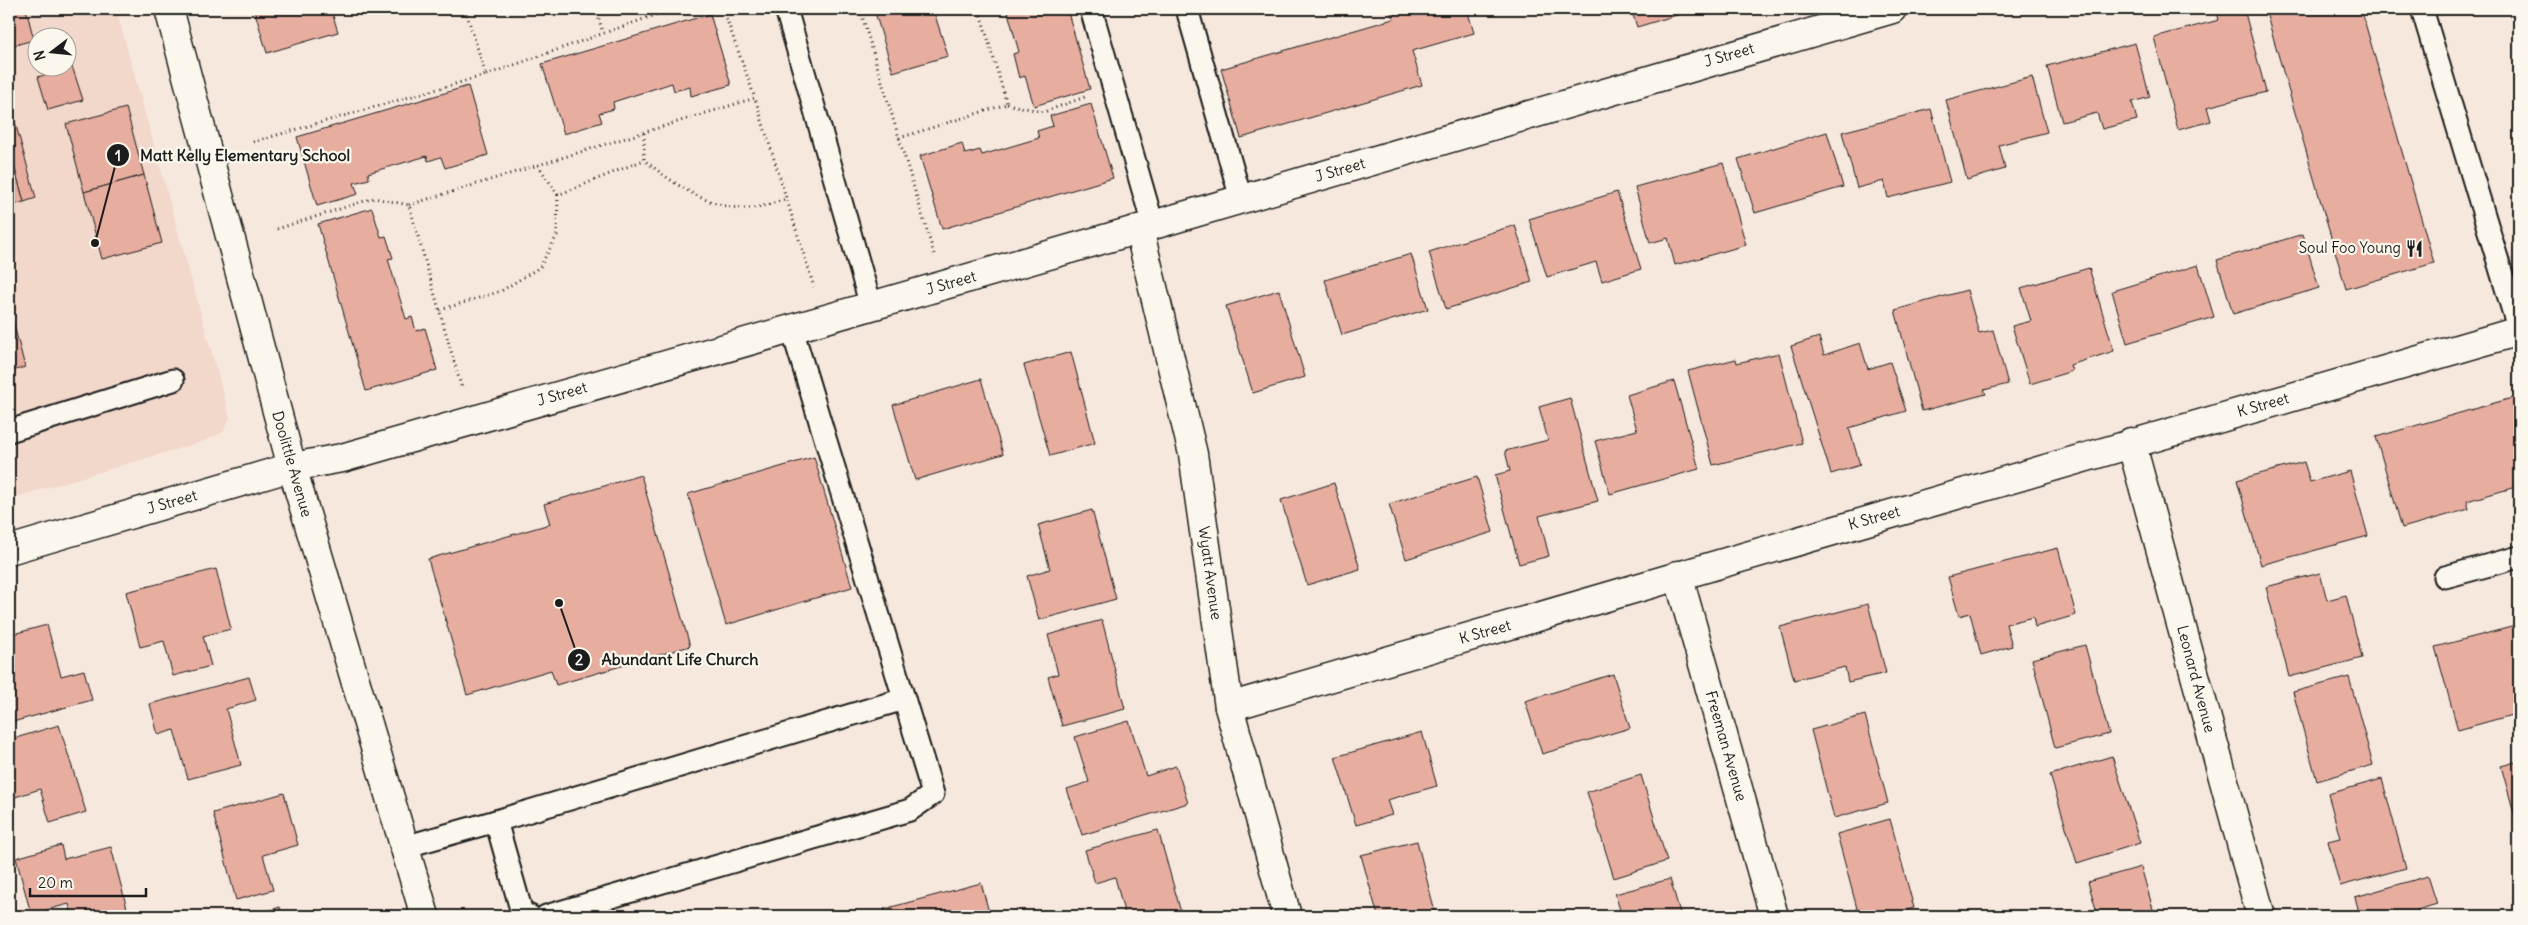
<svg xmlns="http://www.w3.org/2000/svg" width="2528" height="925" font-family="Delius,sans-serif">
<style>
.built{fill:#f2d7cb;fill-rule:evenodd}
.building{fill:#e7aea0;stroke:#1c1c1c}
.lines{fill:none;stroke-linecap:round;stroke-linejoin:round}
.service-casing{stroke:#1c1c1c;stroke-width:25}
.minor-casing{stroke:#1c1c1c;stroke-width:31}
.tertiary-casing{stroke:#1c1c1c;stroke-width:31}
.path{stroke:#1c1c1c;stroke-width:3;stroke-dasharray:1 4;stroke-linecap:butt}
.service{stroke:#fbf7ec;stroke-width:21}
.minor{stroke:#fbf7ec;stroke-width:28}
.tertiary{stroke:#fbf7ec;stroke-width:28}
.labels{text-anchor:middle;stroke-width:4.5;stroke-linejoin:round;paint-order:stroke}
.street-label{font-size:15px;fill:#1c1c1c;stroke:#fbf7ec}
.poi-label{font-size:15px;fill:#1c1c1c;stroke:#fbf7ec;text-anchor:end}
.leader{fill:none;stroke:#1c1c1c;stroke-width:2}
.callout-dot{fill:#1c1c1c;stroke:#fbf7ec;stroke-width:2}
.mark-label{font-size:15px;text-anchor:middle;font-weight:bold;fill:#fff}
.callout-label{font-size:16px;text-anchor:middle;font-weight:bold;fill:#1c1c1c;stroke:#fbf7ec;stroke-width:4.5;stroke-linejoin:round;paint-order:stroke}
</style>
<rect width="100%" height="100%" fill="#f7e8dd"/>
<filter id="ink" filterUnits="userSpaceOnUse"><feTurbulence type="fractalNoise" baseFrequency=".02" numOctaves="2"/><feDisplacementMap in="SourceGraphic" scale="10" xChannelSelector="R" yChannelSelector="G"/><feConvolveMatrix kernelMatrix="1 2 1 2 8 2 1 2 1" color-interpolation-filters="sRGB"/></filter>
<g filter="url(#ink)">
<path class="built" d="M9,9H116L230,418L223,432L204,441L9,499ZM38,38H68V68H38Z"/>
<g class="building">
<path d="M9,9H26L34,40L10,46Z"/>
<path d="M254,9H331L338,32L267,53Z"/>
<path d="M874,9H933L948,56L893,72Z"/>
<path d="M1007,9H1067L1090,89L1034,106L1025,76L1019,78L1013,54L1019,52Z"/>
<path d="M1390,9H1467L1474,33L1412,51L1422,85L1241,138L1221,69L1393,19Z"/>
<path d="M1631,9H1697L1637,27Z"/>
<path d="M2216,9H2244L2266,92L2207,107L2211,121L2178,130L2154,37L2219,20Z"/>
<path d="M2265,9H2361L2434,263L2346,289Z"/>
<path d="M710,14L731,85L691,96L690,87L674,91L672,83L613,102L614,109L599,113L602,122L564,134L542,64Z"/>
<path d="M2135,43L2150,97L2132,102L2137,120L2102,129L2097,113L2062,122L2047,66Z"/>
<path d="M72,66L83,100L48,110L38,77Z"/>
<path d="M2032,77L2047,132L1999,145L2005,169L1967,180L1946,100Z"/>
<path d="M468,86L488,155L445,168L441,157L428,161L427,156L368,173L369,179L354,183L358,194L317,206L297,137Z"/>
<path d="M9,100L36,198L24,202L9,148Z"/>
<path d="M1091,104L1113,178L942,229L920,156L962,143L965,154L980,150L982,155L1039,138L1037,131L1053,126L1050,116Z"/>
<path d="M126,108L144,175L84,192L66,124Z"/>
<path d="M1931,109L1950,182L1888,198L1884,181L1857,188L1842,132Z"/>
<path d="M1827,132L1843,187L1755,213L1738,159Z"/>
<path d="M9,148L24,202L9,206Z"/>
<path d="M1723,163L1746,245L1675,265L1668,238L1650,243L1635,187Z"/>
<path d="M144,175L162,243L102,259L84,192Z"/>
<path d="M1617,192L1641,269L1602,281L1596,262L1547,277L1529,219Z"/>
<path d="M372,208L381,237L386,236L393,258L388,259L406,319L412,317L416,331L425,328L437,370L366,391L318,224Z"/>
<path d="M1515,225L1532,282L1446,309L1429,252Z"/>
<path d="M2303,234L2319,288L2233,314L2217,260Z"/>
<path d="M1411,254L1428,309L1342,335L1325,280Z"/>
<path d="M2198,265L2214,317L2127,343L2112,291Z"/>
<path d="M2089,268L2114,351L2070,365L2072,371L2030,384L2012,326L2031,321L2021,288Z"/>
<path d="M1279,290L1305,377L1253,393L1226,306Z"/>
<path d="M1967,290L1979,333L1993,330L2008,384L1984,390L1986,394L1922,411L1895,310Z"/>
<path d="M9,306L25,367L9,372Z"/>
<path d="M1819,337L1824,355L1860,343L1868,369L1890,362L1906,411L1849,428L1860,465L1831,474L1791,346Z"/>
<path d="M1071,352L1095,443L1050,456L1024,365Z"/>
<path d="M1779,353L1802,443L1713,465L1688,371L1736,359L1737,363Z"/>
<path d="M981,379L1003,454L915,480L893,405Z"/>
<path d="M1674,381L1699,469L1610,494L1595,441L1637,430L1627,395Z"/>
<path d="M2519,396V486L2467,501L2469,509L2402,528L2376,437Z"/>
<path d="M1570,398L1598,501L1539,516L1549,556L1519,564L1495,475L1510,471L1505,451L1548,440L1539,407Z"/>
<path d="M814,457L852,587L726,625L688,494Z"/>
<path d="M2304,462L2310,482L2350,471L2368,536L2261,565L2237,480Z"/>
<path d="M641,475L690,646L556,685L551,670L467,695L428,559L550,524L544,504Z"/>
<path d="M1477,477L1493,532L1406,559L1389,504Z"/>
<path d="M1334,483L1360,569L1307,585L1281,500Z"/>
<path d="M1092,510L1116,599L1039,620L1027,576L1050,569L1038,525Z"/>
<path d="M2058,548L2076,615L2035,627L2033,617L2006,624L2012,646L1981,655L1970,613L1959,616L1948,577Z"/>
<path d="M216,569L231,629L203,636L211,666L173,676L164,641L140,647L126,592Z"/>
<path d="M2320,573L2327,600L2346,595L2362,658L2289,677L2266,587Z"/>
<path d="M1868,604L1886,673L1848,682L1845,667L1794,680L1780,627Z"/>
<path d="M1102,620L1125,709L1062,726L1048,677L1058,674L1048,635Z"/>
<path d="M47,625L61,676L84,670L92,700L9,723V635Z"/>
<path d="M2519,625V713L2458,730L2435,647Z"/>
<path d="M2085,645L2109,734L2055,748L2032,659Z"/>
<path d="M1613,674L1630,728L1542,754L1525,701Z"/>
<path d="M249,677L256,700L226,709L241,765L188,779L174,730L158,735L150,704Z"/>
<path d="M2349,677L2373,765L2317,781L2293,692Z"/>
<path d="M1865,715L1888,803L1834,818L1811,730Z"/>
<path d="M1129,721L1146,776L1176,766L1188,803L1082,835L1067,789L1089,782L1075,737Z"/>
<path d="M59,725L86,812L50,823L40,789L9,799V740Z"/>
<path d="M1422,732L1437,786L1387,800L1392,815L1356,825L1335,757Z"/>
<path d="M2112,756L2140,843L2077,863L2050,775Z"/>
<path d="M2519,761V831L2501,766Z"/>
<path d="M1641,775L1667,861L1614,878L1587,792Z"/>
<path d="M2382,779L2406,868L2340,886L2328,841L2340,838L2328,794Z"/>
<path d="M284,793L298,845L263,855L273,890L236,900L213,813Z"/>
<path d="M1890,819L1914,908L1883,916H1859L1837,834Z"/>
<path d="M1158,830L1182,916H1125L1115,877L1095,883L1085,850Z"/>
<path d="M1417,841L1436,916H1378L1361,855Z"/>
<path d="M61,845L64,859L111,847L129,916H72L69,904L31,914L16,858Z"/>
<path d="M2141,867L2155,916H2096H2098L2088,882Z"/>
<path d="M2428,876L2437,904L2417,910L2419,916H2360L2355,897Z"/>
<path d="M1670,879L1681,916H1622L1615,894Z"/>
<path d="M981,883L990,916H886L884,909Z"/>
<path d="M280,907L283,916H251Z"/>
</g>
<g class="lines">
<defs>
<g id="service">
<path d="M786,9L871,306"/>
<path d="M1091,9L1153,225"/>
<path d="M1187,9L1241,199"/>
<path d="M2422,9L2519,331"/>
<path d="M9,431L173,380"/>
<path d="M2445,577L2519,557"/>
<path d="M496,821L904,699"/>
<path d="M404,847L496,821L522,913L530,916"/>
<path d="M546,916L910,810L933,794L792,329"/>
</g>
<g id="minor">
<path d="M1139,229L1193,454L1229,707L1287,916"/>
<path d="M2131,442L2261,916"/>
<path d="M292,467L425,916"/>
<path d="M1678,575L1774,916"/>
<path d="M1229,707L2519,331"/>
</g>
<g id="tertiary">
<path d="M169,9L292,467"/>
<path d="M9,550L292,467L342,458L1153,225L1892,9"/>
</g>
</defs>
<use href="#service" class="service-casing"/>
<use href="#minor" class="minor-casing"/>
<use href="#tertiary" class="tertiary-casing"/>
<g class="path">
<path d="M596,9L603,33"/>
<path d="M723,9L755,98"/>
<path d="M860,9L934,254"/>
<path d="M486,75L672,9"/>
<path d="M1007,104L1044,112L1085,97"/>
<path d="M644,133V160C676,185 709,210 752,208C763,207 776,202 786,199"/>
<path d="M899,138L1007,104L979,9"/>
<path d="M253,142L486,75L465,9"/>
<path d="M538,165L558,195"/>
<path d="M409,205L755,98L814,287"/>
<path d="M277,229L374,198L409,205L462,389"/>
<path d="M440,310L501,291L540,267L557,235L558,195L644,160"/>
</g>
<use href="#service" class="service"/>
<use href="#minor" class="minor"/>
<use href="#tertiary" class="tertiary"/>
</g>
</g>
<defs>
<symbol id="restaurant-bare" viewBox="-9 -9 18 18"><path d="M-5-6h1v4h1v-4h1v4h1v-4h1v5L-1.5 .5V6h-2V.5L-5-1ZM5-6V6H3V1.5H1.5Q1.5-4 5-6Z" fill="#1c1c1c" stroke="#fbf7ec" stroke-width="2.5" paint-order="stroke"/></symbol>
</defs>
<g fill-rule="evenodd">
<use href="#restaurant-bare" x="2402" y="236" width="25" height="25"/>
</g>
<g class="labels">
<g class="street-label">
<text transform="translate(1729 55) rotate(-16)" y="5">J Street</text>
<text transform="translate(1340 170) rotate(-16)" y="5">J Street</text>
<text transform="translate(951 283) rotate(-16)" y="5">J Street</text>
<text transform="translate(562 394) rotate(-16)" y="5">J Street</text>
<text transform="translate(2263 405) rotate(-16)" y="5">K Street</text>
<text transform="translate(292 464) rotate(74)" y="5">Doolittle Avenue</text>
<text transform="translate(172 502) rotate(-16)" y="5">J Street</text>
<text transform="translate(1874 518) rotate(-16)" y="5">K Street</text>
<text transform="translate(1210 573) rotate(82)" y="5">Wyatt Avenue</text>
<text transform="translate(1485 632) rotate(-16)" y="5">K Street</text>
<text transform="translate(2196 679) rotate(75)" y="5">Leonard Avenue</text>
<text transform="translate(1726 746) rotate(74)" y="5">Freeman Avenue</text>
</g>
<g class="poi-label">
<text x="2401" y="253">Soul Foo Young</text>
</g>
</g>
<path class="leader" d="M95 243L118 155M559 603L579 660"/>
<g class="callout-dot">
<circle cx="95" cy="243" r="5"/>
<circle cx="559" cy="603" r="5"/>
<circle cx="118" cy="155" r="12"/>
<circle cx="579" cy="660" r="12"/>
</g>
<g class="mark-label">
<text x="118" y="161">1</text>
<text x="579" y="665">2</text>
</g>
<g class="callout-label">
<text x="245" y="161">Matt Kelly Elementary School</text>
<text x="680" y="665">Abundant Life Church</text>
</g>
<rect width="2528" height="925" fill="none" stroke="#fbf7ec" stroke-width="30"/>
<rect x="15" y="15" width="2498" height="895" fill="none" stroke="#1c1c1c" stroke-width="2" filter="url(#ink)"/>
<g transform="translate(52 52) rotate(254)"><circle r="24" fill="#fbf7ec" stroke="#a29f99"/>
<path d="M0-4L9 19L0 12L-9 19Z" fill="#1c1c1c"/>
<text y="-8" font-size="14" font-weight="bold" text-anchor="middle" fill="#1c1c1c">N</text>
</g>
<path d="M30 888v8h116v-8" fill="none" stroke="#1c1c1c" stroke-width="2.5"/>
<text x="38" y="888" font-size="15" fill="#1c1c1c" stroke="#fbf7ec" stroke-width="4" paint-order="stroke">20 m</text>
</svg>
